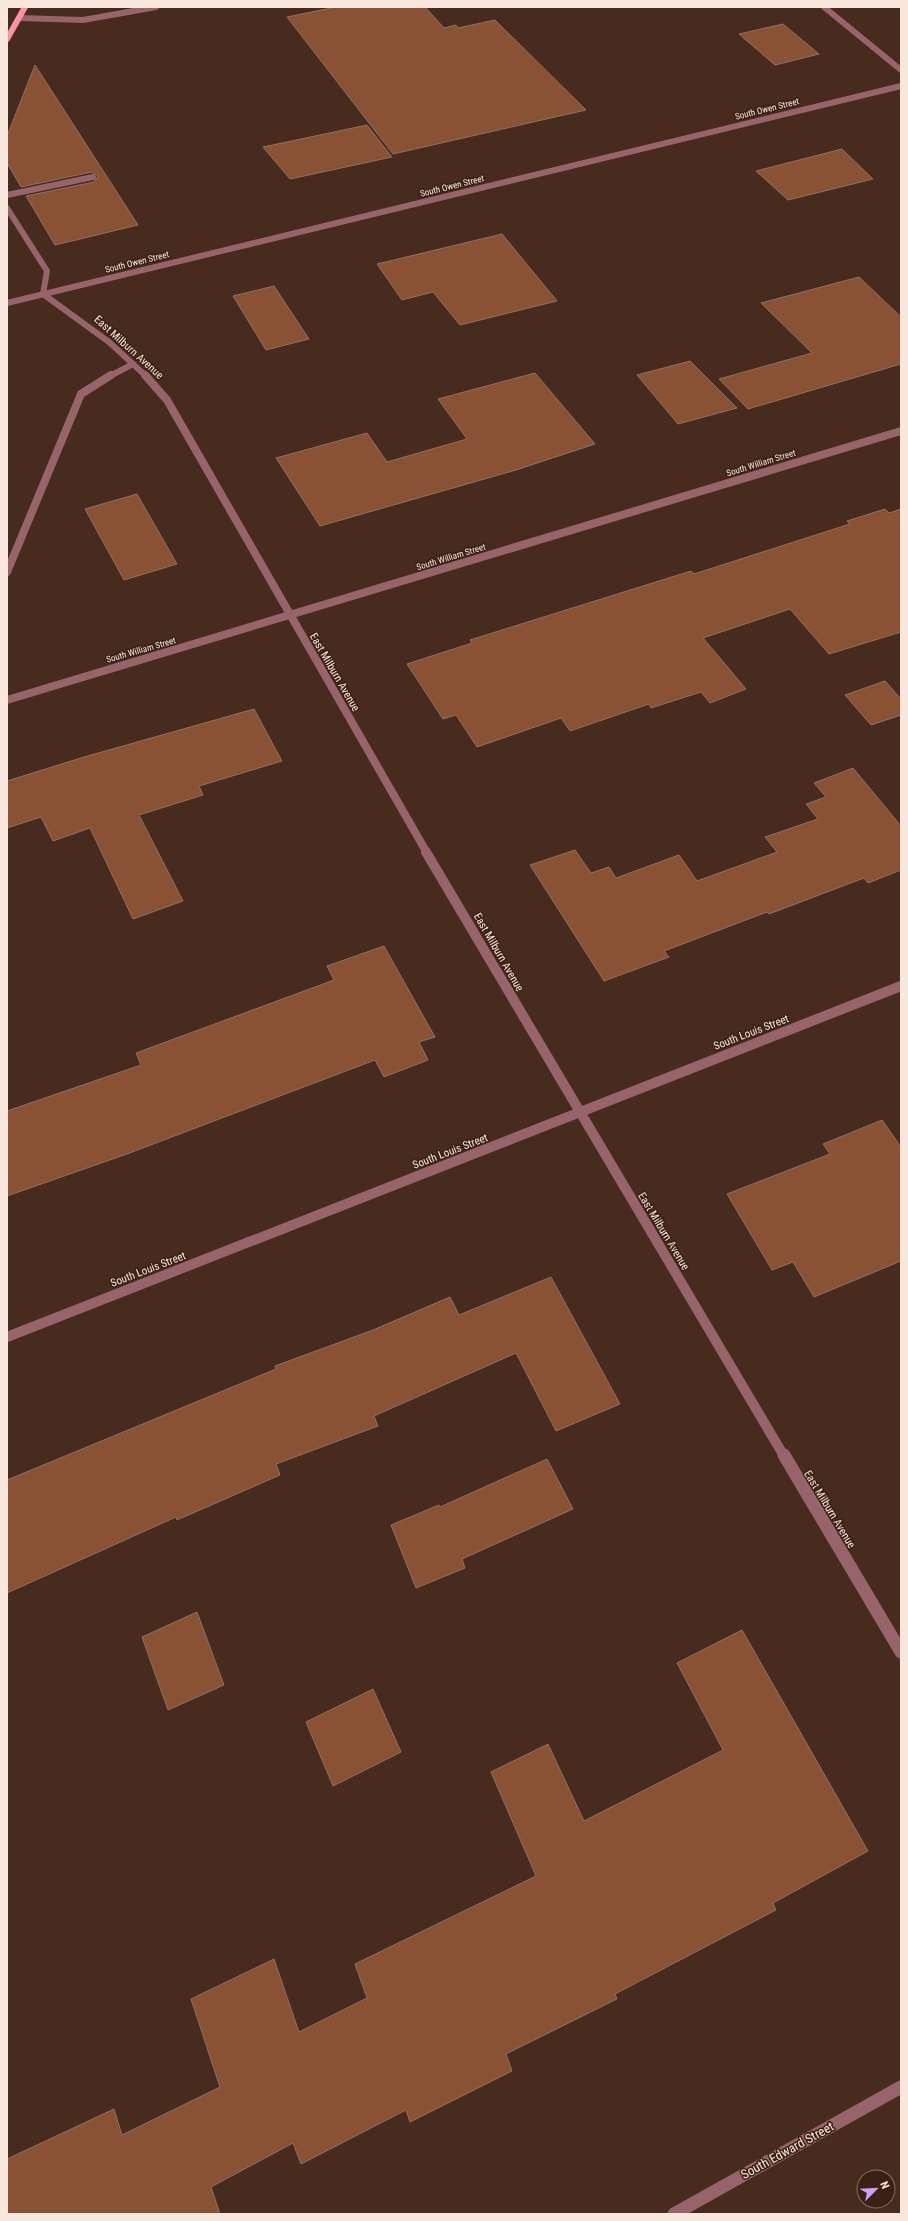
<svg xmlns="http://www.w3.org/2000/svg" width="908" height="2221" font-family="'Roboto Condensed',sans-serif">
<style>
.building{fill:#8a5234;stroke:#907162}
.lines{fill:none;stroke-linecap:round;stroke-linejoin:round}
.lane-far1{stroke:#97646b;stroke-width:6}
.lane{stroke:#97646b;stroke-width:8}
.street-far3{stroke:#97646b;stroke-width:6}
.street-far2{stroke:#97646b;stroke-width:8}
.street-far1{stroke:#97646b;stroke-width:10}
.street{stroke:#97646b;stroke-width:13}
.primary{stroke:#f992a2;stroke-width:6}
.labels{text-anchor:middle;stroke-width:3;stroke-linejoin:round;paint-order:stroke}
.far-street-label{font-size:9px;fill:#f9e7de;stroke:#3b2114}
.street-label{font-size:11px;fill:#f9e7de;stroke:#3b2114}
.near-street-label{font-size:13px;fill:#f9e7de;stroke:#3b2114}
</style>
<rect width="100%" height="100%" fill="#462b1e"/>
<g class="building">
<path d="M336,7H425L444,28L456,25L458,28L495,20L586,110L393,154L287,17Z"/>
<path d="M783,24L819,54L775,65L739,34Z"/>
<path d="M35,65L138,225L55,245L26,196L94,182L98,176L92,172L21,187L7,163V136Z"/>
<path d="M367,125L392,157L290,179L263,147Z"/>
<path d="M842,149L873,179L788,200L756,171Z"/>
<path d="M502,234L557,301L460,325L433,292L402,300L377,264Z"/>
<path d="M859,277L901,317V364L748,409L719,379L812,353L761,303Z"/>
<path d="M274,286L309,339L266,350L233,296Z"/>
<path d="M690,361L737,408L678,424L637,375Z"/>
<path d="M535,373L595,444L516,470L320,526L276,458L367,433L387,462L467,439L438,399Z"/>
<path d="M137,494L177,564L124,580L85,509Z"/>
<path d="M885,509L889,513L901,509V632L829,654L790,609L703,638L746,689L710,703L701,692L651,708L649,704L570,731L561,718L477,747L456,715L443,719L407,664L472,643L470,640L691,571L694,574L850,524L847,521Z"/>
<path d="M885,681L901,699V715L871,725L845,695Z"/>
<path d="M254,709L282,761L199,786L203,795L139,815L183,901L133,919L90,828L53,841L41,817L7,828V781L84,757Z"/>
<path d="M853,768L901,826V870L868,883L864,878L769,914L767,912L664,951L669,957L604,981L530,865L575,850L591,873L609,867L616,878L679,855L697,881L777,852L765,837L818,819L806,804L826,797L814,783Z"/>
<path d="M384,946L435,1037L419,1042L428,1060L384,1077L375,1060L127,1154L7,1196V1111L141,1065L136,1053L334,980L327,966Z"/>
<path d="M882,1120L901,1147V1261L814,1297L793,1262L772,1270L727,1194L830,1154L823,1144Z"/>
<path d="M551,1277L620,1404L556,1431L516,1353L374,1416L378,1426L276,1464L280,1475L177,1520L176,1517L7,1593V1480L276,1369L275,1366L373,1330L450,1297L459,1315Z"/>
<path d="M547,1459L573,1509L462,1559L465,1568L416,1588L391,1525L439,1505L440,1507Z"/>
<path d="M197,1612L224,1685L168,1710L142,1637Z"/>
<path d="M742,1630L868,1851L773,1903L776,1910L615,1994L617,1999L506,2054L512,2071L410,2122L406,2110L301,2164L293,2143L211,2187L220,2214H7V2159L114,2109L122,2135L220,2087L191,1999L274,1959L299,2032L367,1998L355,1964L536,1876L491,1772L548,1744L584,1821L723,1750L677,1663Z"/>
<path d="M373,1689L401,1752L333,1786L306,1722Z"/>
</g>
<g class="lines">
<g class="lane-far1">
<path d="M7,195L93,177"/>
<path d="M7,208L47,271L43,294"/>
<path d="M110,376L133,364"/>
</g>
<path class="lane" d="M7,572L81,394L111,375"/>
<g class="street-far3">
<path d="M824,7L901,70"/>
<path d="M19,18L83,20L156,7"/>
<path d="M43,294L109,342L146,376"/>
<path d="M7,303L901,86"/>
</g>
<g class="street-far2">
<path d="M145,375L167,400L427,853"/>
<path d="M7,700L901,431"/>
</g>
<g class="street-far1">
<path d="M426,852L784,1456"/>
<path d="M7,1337L901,986"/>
</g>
<g class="street">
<path d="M784,1455L901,1652"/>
<path d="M674,2214L901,2087"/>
</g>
<path class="primary" d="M7,39L25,7"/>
</g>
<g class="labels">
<g class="far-street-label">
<text transform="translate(767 109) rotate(-14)" y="3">South Owen Street</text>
<text transform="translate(452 186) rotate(-14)" y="3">South Owen Street</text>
<text transform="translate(137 262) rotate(-14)" y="3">South Owen Street</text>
<text transform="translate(761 463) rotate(-17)" y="3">South William Street</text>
<text transform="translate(451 557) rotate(-17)" y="3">South William Street</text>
<text transform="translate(141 650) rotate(-16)" y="3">South William Street</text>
</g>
<g class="street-label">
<text transform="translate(129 347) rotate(42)" y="4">East Milburn Avenue</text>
<text transform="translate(335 672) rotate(60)" y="4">East Milburn Avenue</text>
<text transform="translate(499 952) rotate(60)" y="4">East Milburn Avenue</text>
<text transform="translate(751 1032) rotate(-21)" y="4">South Louis Street</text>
<text transform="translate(450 1151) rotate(-21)" y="4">South Louis Street</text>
<text transform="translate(664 1231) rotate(59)" y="4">East Milburn Avenue</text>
<text transform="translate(148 1269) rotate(-21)" y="4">South Louis Street</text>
<text transform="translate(830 1509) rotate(59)" y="4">East Milburn Avenue</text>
</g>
<g class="near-street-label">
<text transform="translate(787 2150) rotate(-29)" y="5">South Edward Street</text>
</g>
</g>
<rect width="908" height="2221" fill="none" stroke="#f9e7de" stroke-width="16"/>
<g transform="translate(876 2189) rotate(66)"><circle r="19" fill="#3b2114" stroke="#877065"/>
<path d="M0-3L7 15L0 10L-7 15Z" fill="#d29dfd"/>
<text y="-6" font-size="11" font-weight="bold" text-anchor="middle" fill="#f9e7de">N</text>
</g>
</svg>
